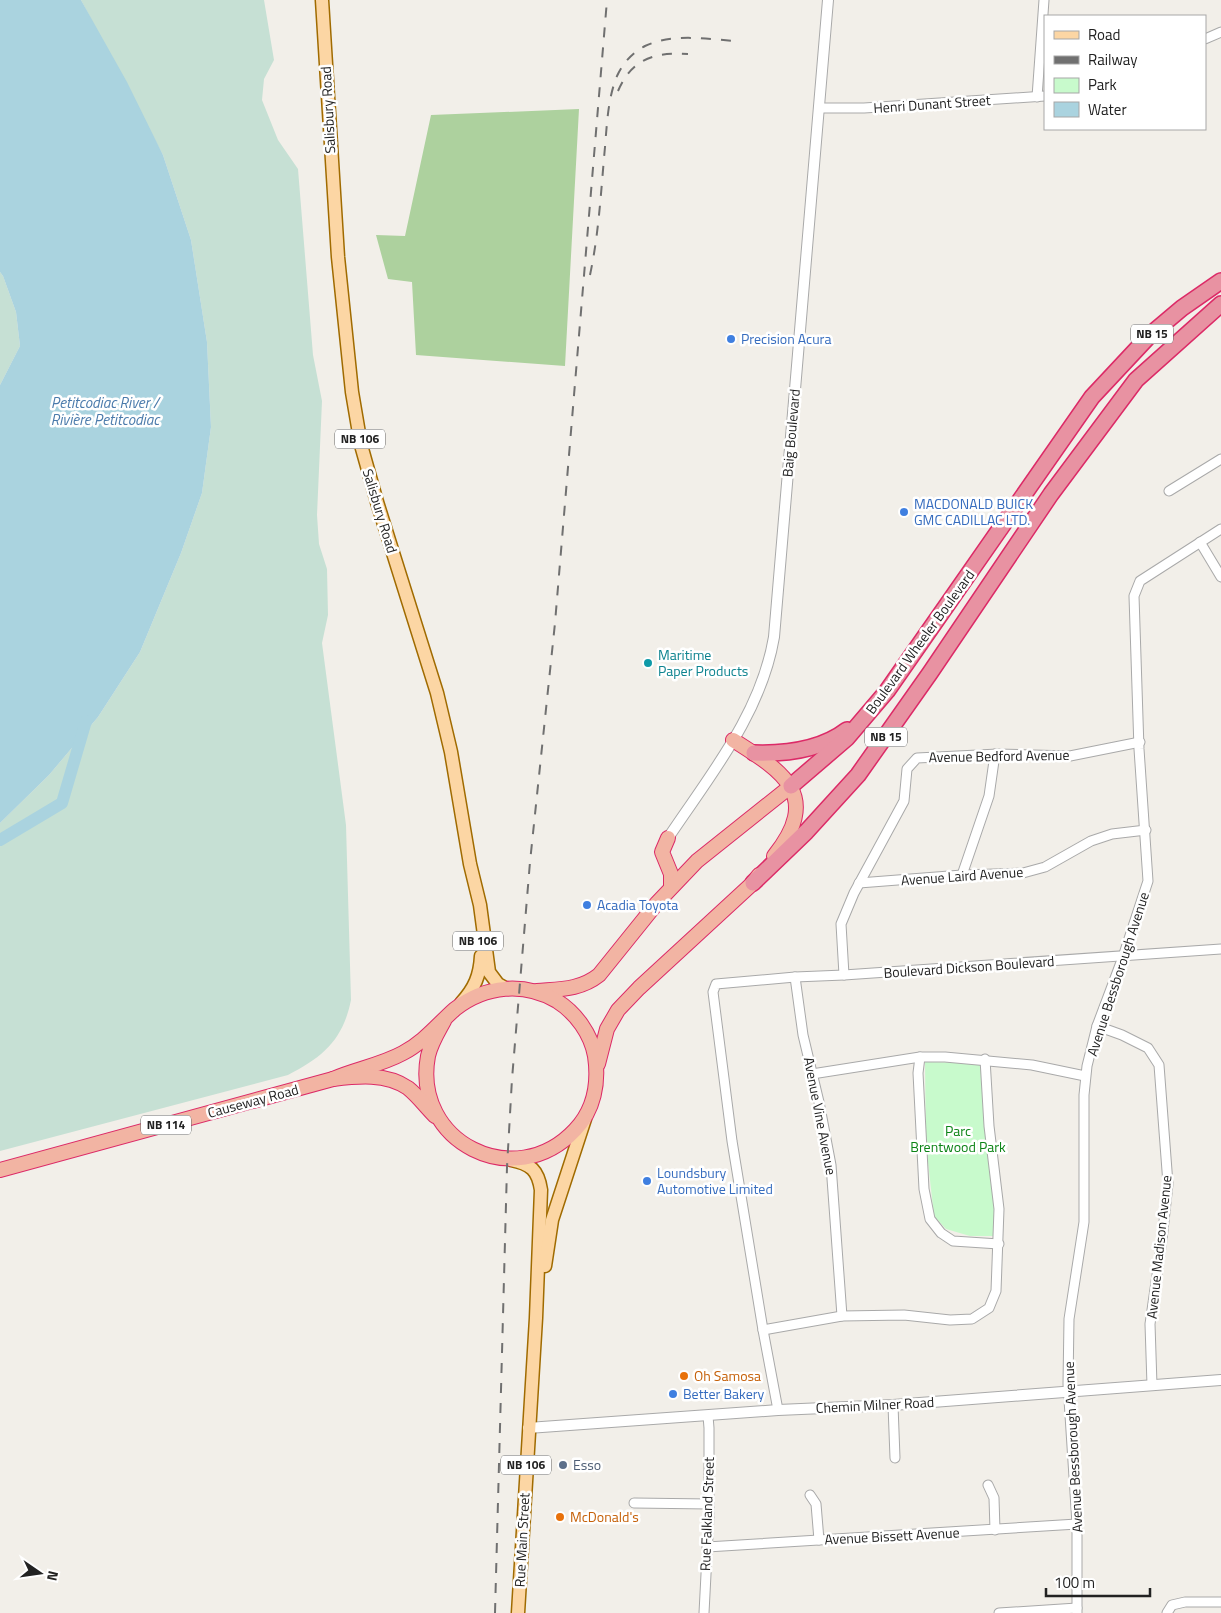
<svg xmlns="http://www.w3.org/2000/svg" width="1221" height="1613" font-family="'Titillium Web',sans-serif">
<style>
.forest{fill:#add19e}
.wetland{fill:#c6e0d4}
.park{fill:#c8facc}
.water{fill:#aad3df}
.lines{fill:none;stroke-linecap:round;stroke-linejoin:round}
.river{stroke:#aad3df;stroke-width:12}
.minor-casing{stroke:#a9a9a9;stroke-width:11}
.tertiary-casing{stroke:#a9a9a9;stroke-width:12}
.primary-casing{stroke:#a06b00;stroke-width:15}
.trunk-casing{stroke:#dc2a67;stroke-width:16}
.motorway-casing{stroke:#dc2a67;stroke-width:18}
.minor{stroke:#fff;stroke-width:9}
.tertiary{stroke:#fff;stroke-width:10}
.primary{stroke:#fcd6a4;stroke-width:12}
.trunk{stroke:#f2b4a3;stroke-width:14}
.motorway{stroke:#e892a2;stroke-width:15}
.rail{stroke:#707070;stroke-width:2;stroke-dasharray:10 10;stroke-linecap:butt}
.shop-dot{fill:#3f7fe0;stroke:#fff;stroke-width:2}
.culture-dot{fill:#0f9aa8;stroke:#fff;stroke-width:2}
.food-dot{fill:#e8710a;stroke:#fff;stroke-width:2}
.service-dot{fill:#5c6f8a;stroke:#fff;stroke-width:2}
.labels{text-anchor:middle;stroke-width:5;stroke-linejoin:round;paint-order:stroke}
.shield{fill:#fff;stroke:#646464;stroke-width:1}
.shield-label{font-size:12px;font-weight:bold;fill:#222}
.street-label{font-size:14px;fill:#222;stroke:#fff}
.shop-label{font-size:14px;fill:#366cbe;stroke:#fff;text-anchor:start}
.culture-label{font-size:14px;fill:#0d838f;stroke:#fff;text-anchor:start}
.park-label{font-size:14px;fill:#0c8416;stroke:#fff}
.food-label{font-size:14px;fill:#c56008;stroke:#fff;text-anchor:start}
.service-label{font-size:14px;fill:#4e5e75;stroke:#fff;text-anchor:start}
.water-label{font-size:15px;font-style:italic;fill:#4a7aab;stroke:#fff}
</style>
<rect width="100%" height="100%" fill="#f2efe9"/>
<path class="forest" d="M579,109L565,366L416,355L412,282L388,279L376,235L405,236L431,115Z"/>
<g class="wetland">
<path d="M81,0H264L274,60L264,79L262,100L278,140L298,169L313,355L322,401L317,515L319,544L327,569L328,615L322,643L346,825L351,1000C343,1040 323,1057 288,1075L0,1151V823L49,775L98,717L140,652L181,553L202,493L211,427L207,342L191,240L163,155Z"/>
<path d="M0,272L3,276L16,312L20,346L0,385Z"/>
</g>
<path class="park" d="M925,1062L984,1063L998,1236H970L946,1229L934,1216L926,1144Z"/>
<path class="water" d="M0,0H81L127,82L163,155L191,240L207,342L211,427L202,493L181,553L140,652L98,717L49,775L0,823V385L20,346L16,312L3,276L0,272Z"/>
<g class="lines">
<path class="river" d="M0,840L62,803L86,721"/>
<defs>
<g id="minor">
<path d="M1205,39L1221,32"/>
<path d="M1037,97L1044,0"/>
<path d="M819,108H864L1045,96"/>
<path d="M1169,491L1221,459"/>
<path d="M1200,542L1221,577"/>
<path d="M962,875L989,796L995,754"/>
<path d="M859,883L962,875L1023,873L1045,867L1091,841L1112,834L1146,830"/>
<path d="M844,975L841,924L854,893L904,801L907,769L917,758L998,754L1070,756L1140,742"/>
<path d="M795,977L803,1035L819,1102L831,1165L842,1316"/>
<path d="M1097,1026L1122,1035L1148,1048L1159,1065L1168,1184L1162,1240L1150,1324L1152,1385"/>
<path d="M920,1057L918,1073L924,1189L930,1219L941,1233L953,1241L999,1244"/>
<path d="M812,1074L920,1057H945L1032,1065L1085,1076"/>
<path d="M763,1330L842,1316L904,1315L950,1320L972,1319L989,1308L996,1291L999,1209L989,1126L985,1059"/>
<path d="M893,1405L895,1458"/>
<path d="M778,1410L763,1330L732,1141L713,992L716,984L795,977L844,975L1221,949"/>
<path d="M988,1485L994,1498L995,1530"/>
<path d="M810,1495L816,1504L819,1540"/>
<path d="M634,1503L709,1504"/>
<path d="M707,1547L1077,1524"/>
<path d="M704,1613L709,1516V1428L708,1416"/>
<path d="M999,1613L1077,1608"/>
<path d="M1077,1613V1524L1068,1384L1069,1319L1084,1222V1095L1087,1066L1097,1026L1123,957L1148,881L1139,749L1134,596L1140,581L1221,529"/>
<path d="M1167,1613L1172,1605L1185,1602H1221"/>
</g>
<g id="tertiary">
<path d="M668,838C710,775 761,714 774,637L828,0"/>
<path d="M528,1428L778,1410L893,1405L1221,1380"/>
</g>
<g id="primary">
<path d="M322,0L338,257L352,392L361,445L377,502L437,693L451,752L470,864L480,905L489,972L498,984L505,988"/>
<path d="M461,1003C475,988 480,975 481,956"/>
<path d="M511,1160C531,1164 538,1170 541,1190L536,1318L518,1613"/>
<path d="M545,1266L552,1220L585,1119"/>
</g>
<g id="trunk">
<path d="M733,740C784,772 822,796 774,856"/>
<path d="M668,838L662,852L671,874V887"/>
<path d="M537,991C560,989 580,990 599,975L657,903L697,861L791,786"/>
<path d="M598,1064L607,1029L618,1010L639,988L753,883L759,875"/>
<path d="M333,1079C356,1069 381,1065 403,1053C424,1042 438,1024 455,1009C486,985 524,982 557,1001C576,1013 591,1034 595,1056C599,1083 594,1110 575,1130C515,1194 412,1142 428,1056C431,1043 438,1032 444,1021"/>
<path d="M0,1170L333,1079C358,1076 386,1073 408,1088C418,1096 426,1107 435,1116"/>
</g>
<g id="motorway">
<path d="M754,753C786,754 821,750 847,730"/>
<path d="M791,786L847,738L887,691L1092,397L1150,335L1182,308L1221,281"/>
<path d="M753,883L806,832L858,775L930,673L1051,494L1136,380L1221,304"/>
</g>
</defs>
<use href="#minor" class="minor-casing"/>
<use href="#tertiary" class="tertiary-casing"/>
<use href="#primary" class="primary-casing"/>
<use href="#trunk" class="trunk-casing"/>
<use href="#motorway" class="motorway-casing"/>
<use href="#minor" class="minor"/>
<use href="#tertiary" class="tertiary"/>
<use href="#primary" class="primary"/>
<use href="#trunk" class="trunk"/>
<use href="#motorway" class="motorway"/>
<g class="rail">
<path d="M618,91C632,58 655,52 688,54"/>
<path d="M590,275C599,233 601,190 605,147C607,123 608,98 617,76C623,63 632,53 645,46C673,33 706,39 735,41"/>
<path d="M495,1613L507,1167L512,1079L530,862L555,623L607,0"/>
</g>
</g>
<g class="shop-dot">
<circle cx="731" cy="339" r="5"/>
<circle cx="904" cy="512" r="5"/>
<circle cx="587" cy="905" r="5"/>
<circle cx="647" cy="1181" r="5"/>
<circle cx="673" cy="1394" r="5"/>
</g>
<circle class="culture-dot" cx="648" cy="663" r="5"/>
<g class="food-dot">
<circle cx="684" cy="1376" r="5"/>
<circle cx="560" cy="1517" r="5"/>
</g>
<circle class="service-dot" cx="563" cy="1465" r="5"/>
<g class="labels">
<g class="shield">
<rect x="1131" y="324.5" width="42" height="19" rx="4"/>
<rect x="335" y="429.5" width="50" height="19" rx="4"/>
<rect x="865" y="727.5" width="42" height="19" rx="4"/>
<rect x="453" y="931.5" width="50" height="19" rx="4"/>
<rect x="141" y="1115.5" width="50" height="19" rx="4"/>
<rect x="501" y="1455.5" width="50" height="19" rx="4"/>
</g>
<g class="shield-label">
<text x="1152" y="338">NB 15</text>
<text x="360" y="443">NB 106</text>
<text x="886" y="741">NB 15</text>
<text x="478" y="945">NB 106</text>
<text x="166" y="1129">NB 114</text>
<text x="526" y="1469">NB 106</text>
</g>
<g class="street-label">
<text transform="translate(932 104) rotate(-4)" y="5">Henri Dunant Street</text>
<text transform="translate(328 110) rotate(-93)" y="5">Salisbury Road</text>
<text transform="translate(791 433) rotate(-85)" y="5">Baig Boulevard</text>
<text transform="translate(380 511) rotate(73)" y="5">Salisbury Road</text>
<text transform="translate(920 642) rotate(-54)" y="5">Boulevard Wheeler Boulevard</text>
<text transform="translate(999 756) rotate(-1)" y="5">Avenue Bedford Avenue</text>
<text transform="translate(962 876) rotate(-4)" y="5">Avenue Laird Avenue</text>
<text transform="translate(969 967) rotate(-4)" y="5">Boulevard Dickson Boulevard</text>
<text transform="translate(1118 974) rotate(-72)" y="5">Avenue Bessborough Avenue</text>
<text transform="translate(253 1101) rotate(-15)" y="5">Causeway Road</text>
<text transform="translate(820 1116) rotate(79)" y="5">Avenue Vine Avenue</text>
<text transform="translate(1159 1247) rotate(-84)" y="5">Avenue Madison Avenue</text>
<text transform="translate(875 1405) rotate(-3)" y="5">Chemin Milner Road</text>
<text transform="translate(1073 1447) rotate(-93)" y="5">Avenue Bessborough Avenue</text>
<text transform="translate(707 1514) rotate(-88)" y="5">Rue Falkland Street</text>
<text transform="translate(892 1536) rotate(-3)" y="5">Avenue Bissett Avenue</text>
<text transform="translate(522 1540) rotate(-87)" y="5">Rue Main Street</text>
</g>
<g class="shop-label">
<text x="741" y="344">Precision Acura</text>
<text x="914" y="509">MACDONALD BUICK<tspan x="914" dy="16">GMC CADILLAC LTD.</tspan></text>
<text x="597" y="910">Acadia Toyota</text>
<text x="657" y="1178">Loundsbury<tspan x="657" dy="16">Automotive Limited</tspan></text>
<text x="683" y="1399">Better Bakery</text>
</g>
<g class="culture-label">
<text x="658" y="660">Maritime<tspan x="658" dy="16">Paper Products</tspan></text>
</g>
<g class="park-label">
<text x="958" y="1136">Parc<tspan x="958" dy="16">Brentwood Park</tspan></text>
</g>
<g class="food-label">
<text x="694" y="1381">Oh Samosa</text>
<text x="570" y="1522">McDonald's</text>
</g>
<g class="service-label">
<text x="573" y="1470">Esso</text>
</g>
<g class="water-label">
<text x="105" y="408">Petitcodiac River /<tspan x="105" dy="17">Rivière Petitcodiac</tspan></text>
</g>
</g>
<rect x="1044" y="15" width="162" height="115" fill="#ffffff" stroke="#a7a7a7"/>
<rect x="1054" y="31" width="25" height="8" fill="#fcd6a4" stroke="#a7a7a7"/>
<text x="1088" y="40" font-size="15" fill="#222222">Road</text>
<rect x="1054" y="56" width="25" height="8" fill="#707070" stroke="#a7a7a7"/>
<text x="1088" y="65" font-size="15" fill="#222222">Railway</text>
<rect x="1054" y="78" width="25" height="15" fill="#c8facc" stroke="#a7a7a7"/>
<text x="1088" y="90" font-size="15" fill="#222222">Park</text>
<rect x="1054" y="102" width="25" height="15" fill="#aad3df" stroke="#a7a7a7"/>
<text x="1088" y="115" font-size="15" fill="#222222">Water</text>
<g transform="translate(40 1573) rotate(103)" stroke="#ffffff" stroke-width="4" paint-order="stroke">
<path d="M0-4L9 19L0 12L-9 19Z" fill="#222222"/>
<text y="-8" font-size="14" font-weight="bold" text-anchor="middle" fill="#222222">N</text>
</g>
<path d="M1046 1588v8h104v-8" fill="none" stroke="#222222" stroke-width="2.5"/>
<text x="1054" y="1588" font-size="15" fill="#222222" stroke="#ffffff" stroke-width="4" paint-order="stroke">100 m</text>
</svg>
